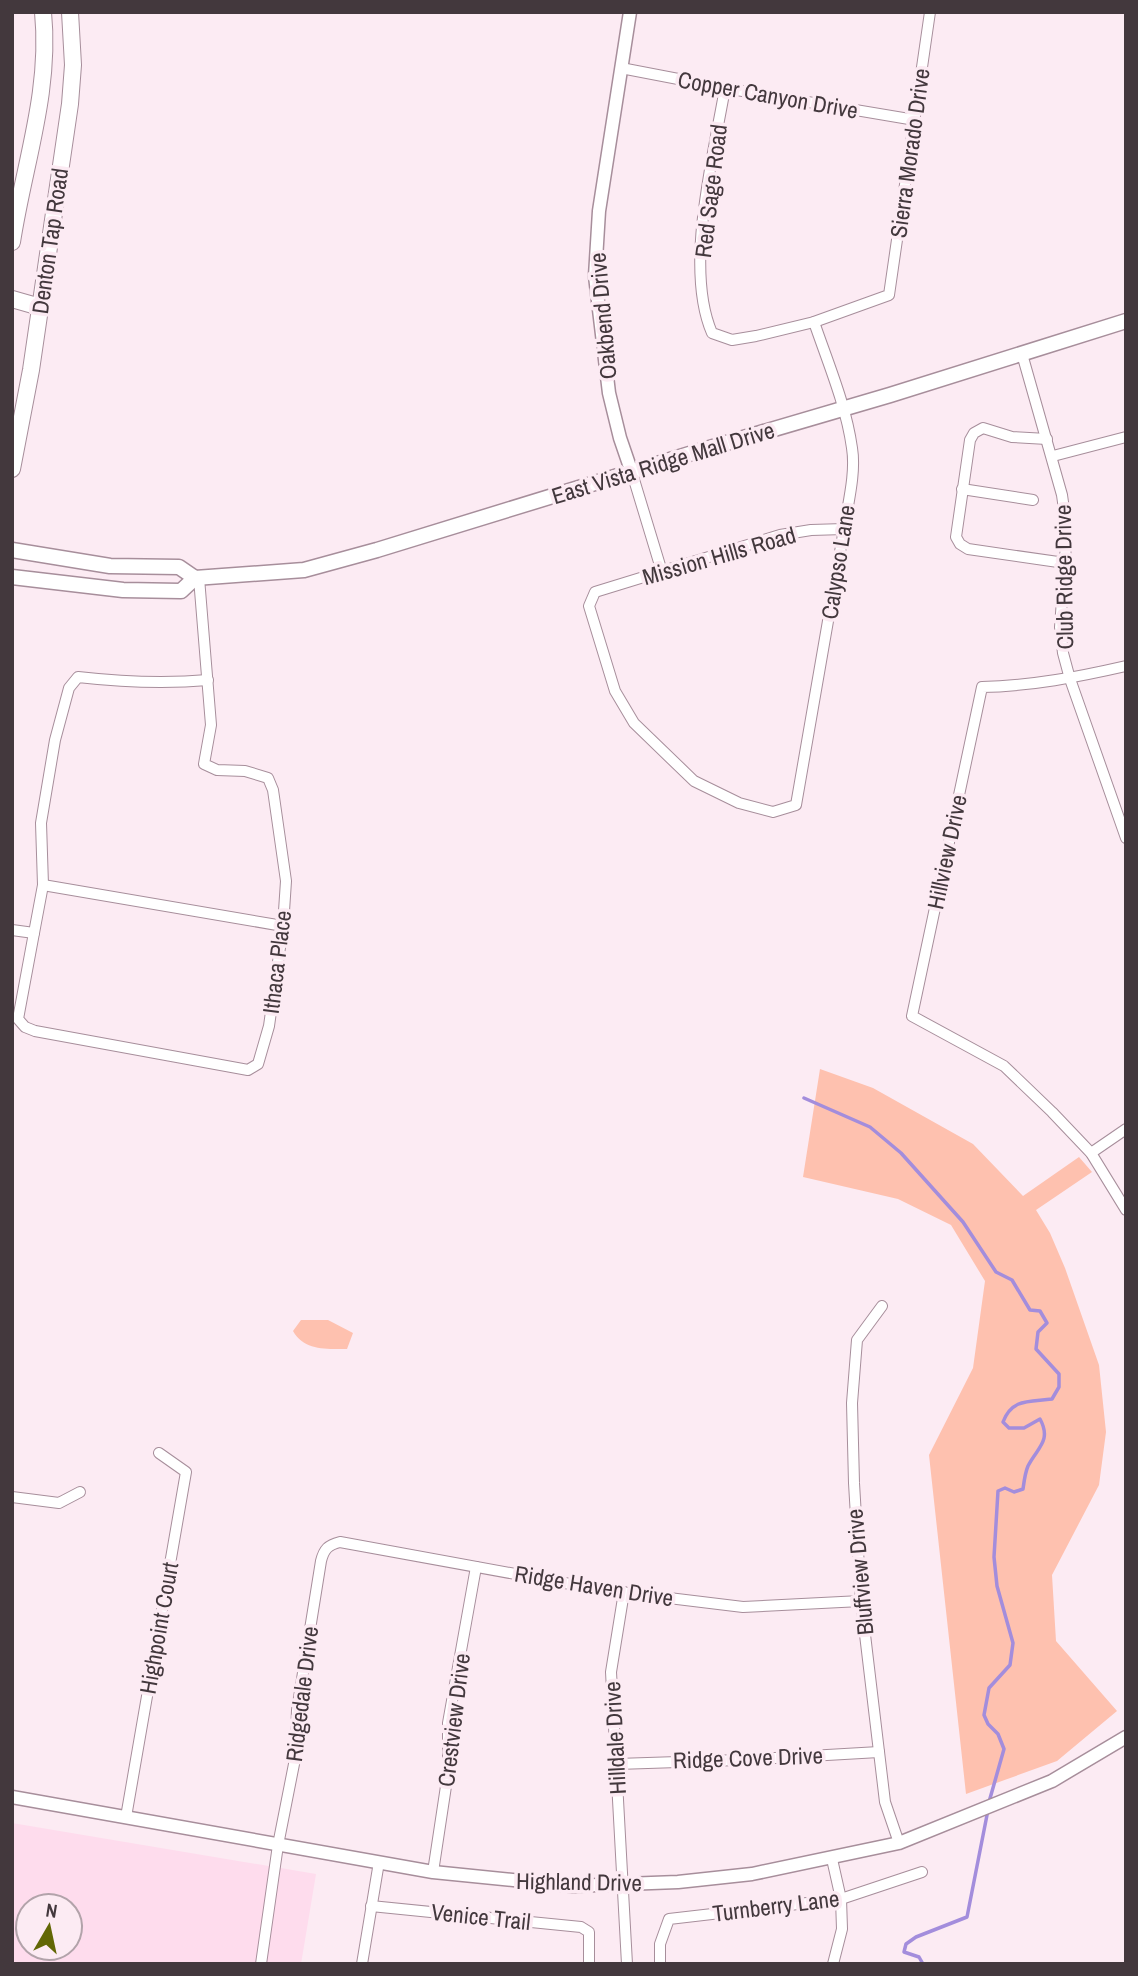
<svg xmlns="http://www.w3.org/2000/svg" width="1138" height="1976" font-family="'Archivo Narrow',sans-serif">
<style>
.built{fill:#fedced;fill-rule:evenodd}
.green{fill:#fec1af}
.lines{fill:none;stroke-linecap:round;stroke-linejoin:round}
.stream{stroke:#a38ddc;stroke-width:3.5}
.minor-casing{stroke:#a78e9b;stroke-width:12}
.tertiary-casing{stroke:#a78e9b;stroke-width:15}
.secondary-casing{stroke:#a78e9b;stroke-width:17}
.primary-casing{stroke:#a78e9b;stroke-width:18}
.minor{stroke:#fff;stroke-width:10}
.tertiary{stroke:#fff;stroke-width:12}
.secondary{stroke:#fff;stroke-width:14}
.primary{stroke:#fff;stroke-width:16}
.labels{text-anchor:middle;stroke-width:7;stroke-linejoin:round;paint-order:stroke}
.street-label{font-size:23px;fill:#43383d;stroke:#fcebf3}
</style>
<rect width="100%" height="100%" fill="#fcebf3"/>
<path class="built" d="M12,1823L316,1874L301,1964H12ZM28,1906H70V1948H28Z"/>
<g class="green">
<path d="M820,1069L873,1088L973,1144L1023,1196L1079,1157L1092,1172L1036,1210L1050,1233L1065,1268L1099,1365L1106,1432L1099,1485L1052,1575L1056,1641L1117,1711L1057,1761L966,1794L929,1455L973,1368L985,1281L951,1225L898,1199L803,1177Z"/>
<path d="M301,1320H328L353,1333L347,1349C327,1349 304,1351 293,1331Z"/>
</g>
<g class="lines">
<g class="stream">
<path d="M804,1098L870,1127L901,1153L963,1222L996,1272L1012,1280L1030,1310L1040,1311L1047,1323L1038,1332L1036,1349L1059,1374V1387L1052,1399C1030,1402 1012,1398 1003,1422L1009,1428H1024L1040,1419C1052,1441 1037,1448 1028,1466C1025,1473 1024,1482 1023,1489L1014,1492L1005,1488L998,1491L994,1557L997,1586L1013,1643L1010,1665L989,1688L984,1715L988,1724L998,1734L1004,1749L989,1802"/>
<path d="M923,1964L919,1957L904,1952L906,1944L916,1937L967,1917L988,1810"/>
</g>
<defs>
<g id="minor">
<path d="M621,68L725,88L915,120"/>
<path d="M725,88C713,158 684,268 712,333L732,340L756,336L814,322L889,295L930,12"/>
<path d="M814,322C828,363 846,405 852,448C856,473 848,503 844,529L796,805L773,812L739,803L694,781L634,723L615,691L589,606L595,592L780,535L811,530L844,529"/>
<path d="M1022,354L1062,495L1067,531L1060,627L1063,653L1070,679L1126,838"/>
<path d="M1047,439L1012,437L983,428L974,433L970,440L956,537L960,544L968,549L1065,563"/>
<path d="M1053,456L1126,437"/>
<path d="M632,473L662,572"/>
<path d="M962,489L1033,500"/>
<path d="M1126,666C1078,677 1031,686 982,687L912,1016L1004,1066L1052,1112L1091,1153L1126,1210"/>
<path d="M43,885L283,926"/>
<path d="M12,930L34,933L43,885L41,823L55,740L69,688L78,677C122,682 164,684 208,680"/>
<path d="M34,933L18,1019L25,1027L35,1031L248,1070L258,1064L269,1026L283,926L286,881L273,790L268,778L245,771L217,770L204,764L211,725L199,578"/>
<path d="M1091,1153L1126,1129"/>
<path d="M882,1306L857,1340L852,1403L854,1483L861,1601L885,1802L899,1843"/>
<path d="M12,1497L59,1503L80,1492"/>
<path d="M624,1592L611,1672L627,1964"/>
<path d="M617,1764L739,1760L879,1752"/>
<path d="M126,1817L186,1472L159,1453"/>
<path d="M832,1859L841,1899L842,1929L833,1964"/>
<path d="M433,1872L448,1773V1723L476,1567"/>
<path d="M371,1906L581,1927L589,1932V1964"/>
<path d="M261,1964L278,1845L295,1759L297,1710L321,1561C324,1549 328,1545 340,1542L603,1590L743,1607L861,1601"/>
<path d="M362,1964L379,1862"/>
<path d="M660,1964V1944L669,1919L841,1899L922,1872"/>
</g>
<g id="tertiary">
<path d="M630,12L599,211L595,276L609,393L620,438L632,473"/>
<path d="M12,1797L433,1872L572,1886L678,1882L752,1874L899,1843L1052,1781L1126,1737"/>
</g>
<g id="secondary">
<path d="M12,550L110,566L179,567L195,578L304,570L377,550L699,451L890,395L1126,321"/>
<path d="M12,577L123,590L181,591L195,578"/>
</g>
<g id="primary">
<path d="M12,242C24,164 51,92 43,12"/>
<path d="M12,299L40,307"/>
<path d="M12,469L31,370L70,104L73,65L70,12"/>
</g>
</defs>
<use href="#minor" class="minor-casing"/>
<use href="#tertiary" class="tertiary-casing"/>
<use href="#secondary" class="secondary-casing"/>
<use href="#primary" class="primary-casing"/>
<use href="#minor" class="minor"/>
<use href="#tertiary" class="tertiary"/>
<use href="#secondary" class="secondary"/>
<use href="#primary" class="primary"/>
</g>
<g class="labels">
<g class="street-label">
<text transform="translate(768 95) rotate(10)" y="8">Copper Canyon Drive</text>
<text transform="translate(910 153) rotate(-82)" y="8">Sierra Morado Drive</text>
<text transform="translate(711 191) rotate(-83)" y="8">Red Sage Road</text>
<text transform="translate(50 241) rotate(-82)" y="8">Denton Tap Road</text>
<text transform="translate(603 316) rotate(-95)" y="8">Oakbend Drive</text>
<text transform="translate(663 463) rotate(-17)" y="8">East Vista Ridge Mall Drive</text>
<text transform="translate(719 556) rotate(-16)" y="8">Mission Hills Road</text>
<text transform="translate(838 562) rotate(-81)" y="8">Calypso Lane</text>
<text transform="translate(1064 577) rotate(-91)" y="8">Club Ridge Drive</text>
<text transform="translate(947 852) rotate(-78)" y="8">Hillview Drive</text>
<text transform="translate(277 962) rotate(-83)" y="8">Ithaca Place</text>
<text transform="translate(860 1572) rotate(-95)" y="8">Bluffview Drive</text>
<text transform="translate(594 1586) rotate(9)" y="8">Ridge Haven Drive</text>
<text transform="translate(159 1628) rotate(-80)" y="8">Highpoint Court</text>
<text transform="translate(302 1694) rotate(-83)" y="8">Ridgedale Drive</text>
<text transform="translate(454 1720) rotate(-83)" y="8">Crestview Drive</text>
<text transform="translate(615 1738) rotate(-93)" y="8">Hilldale Drive</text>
<text transform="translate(748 1758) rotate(-2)" y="8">Ridge Cove Drive</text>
<text transform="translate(579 1882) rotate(1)" y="8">Highland Drive</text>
<text transform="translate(776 1906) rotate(-7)" y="8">Turnberry Lane</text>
<text transform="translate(481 1917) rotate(6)" y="8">Venice Trail</text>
</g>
</g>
<rect width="1138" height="1976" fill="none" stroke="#43383d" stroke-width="28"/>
<g transform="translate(49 1927) rotate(9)"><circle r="33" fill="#fcebf3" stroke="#b2a3aa" stroke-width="2"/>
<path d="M0-5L12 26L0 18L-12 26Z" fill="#626705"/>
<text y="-10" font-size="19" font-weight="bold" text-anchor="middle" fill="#43383d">N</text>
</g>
</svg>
